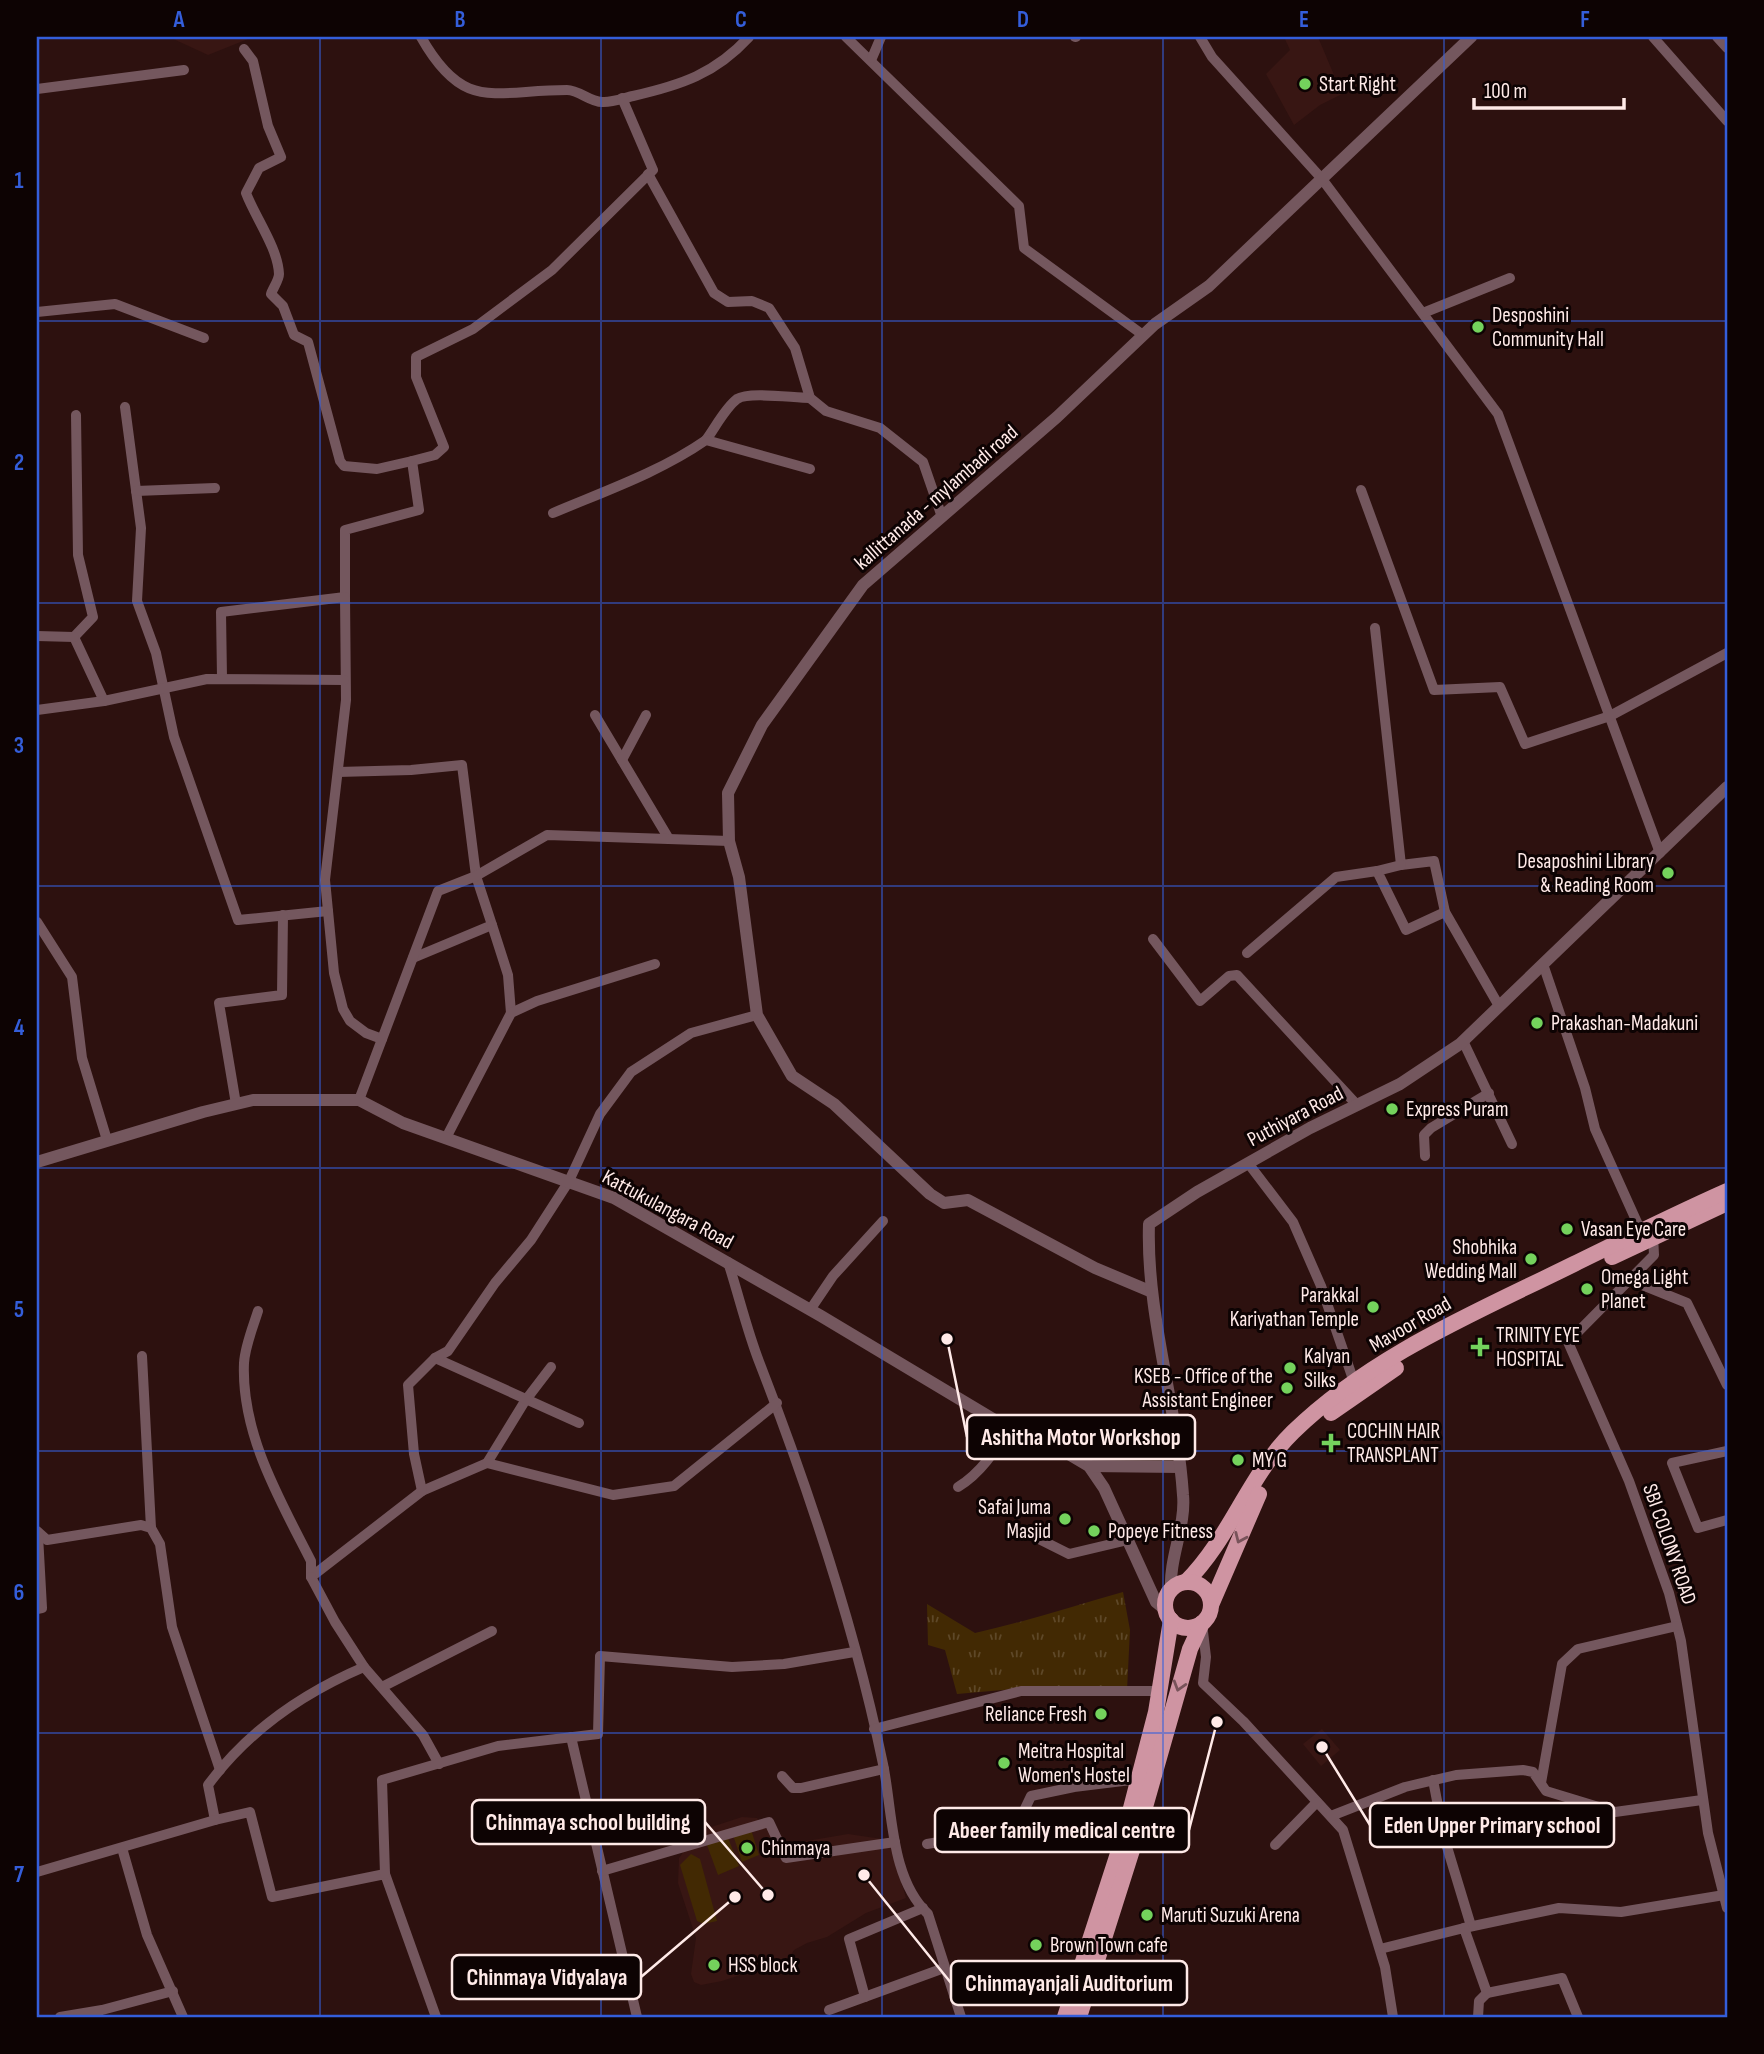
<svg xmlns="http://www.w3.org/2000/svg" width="1764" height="2054" font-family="'Sofia Sans Condensed',sans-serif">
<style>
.built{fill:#381613}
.grass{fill:url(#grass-tufts)}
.garden{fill:#422903}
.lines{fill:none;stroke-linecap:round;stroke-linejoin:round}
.minor{stroke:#74575e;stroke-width:10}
.tertiary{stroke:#74575e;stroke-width:12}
.primary{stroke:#cf94a2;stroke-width:16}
.oneway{stroke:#78535a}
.grid{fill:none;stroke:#345eda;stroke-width:2;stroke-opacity:0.55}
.poi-dot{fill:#74d25c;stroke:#0d0303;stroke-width:2.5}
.labels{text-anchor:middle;stroke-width:6;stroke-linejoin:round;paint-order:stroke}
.poi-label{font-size:21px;fill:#ffeae8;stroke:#0d0303;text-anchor:start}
.street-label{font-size:21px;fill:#ffeae8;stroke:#0d0303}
.leader{fill:none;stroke:#ffeae8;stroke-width:2.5}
.callout-dot{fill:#ffeae8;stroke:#0d0303;stroke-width:2.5}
.callout{fill:#0d0303;stroke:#ffeae8;stroke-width:2.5}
.callout-label{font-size:23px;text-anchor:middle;font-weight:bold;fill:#ffeae8}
.neatline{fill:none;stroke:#345eda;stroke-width:2.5}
.grid-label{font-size:23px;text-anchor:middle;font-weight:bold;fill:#345eda}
</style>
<defs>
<pattern id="grass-tufts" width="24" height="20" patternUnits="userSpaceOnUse" patternTransform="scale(1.75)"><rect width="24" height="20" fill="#422903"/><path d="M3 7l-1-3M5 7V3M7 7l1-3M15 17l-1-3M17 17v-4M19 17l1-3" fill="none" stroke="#5e4828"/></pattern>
</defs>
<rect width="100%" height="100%" fill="#2d110f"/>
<g class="built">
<path d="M169,37H253L208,55Z"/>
<path d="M1284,37H1318L1342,94L1320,105L1294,125L1266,74L1290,50Z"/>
<path d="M1322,1729L1340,1750L1321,1766L1303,1744Z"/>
<path d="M742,1817L757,1818L777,1841L789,1844L848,1834L889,1840L906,1898L866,1913L827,1937L807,1943L794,1950L788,1959L722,1981L701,1985L694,1982L691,1974L696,1938L678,1883L679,1858L699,1831Z"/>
</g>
<path class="grass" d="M1123,1592L1130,1630L1127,1690L1014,1689L957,1694L945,1650L928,1645L927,1604L975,1633C1025,1622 1073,1606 1123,1592Z"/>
<g class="garden">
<path d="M749,1823L759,1855L742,1862L731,1829Z"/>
<path d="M725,1830L739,1866L718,1875L704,1837Z"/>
<path d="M691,1854L700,1859L717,1921L704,1924L697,1921L680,1865Z"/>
</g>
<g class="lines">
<g class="minor">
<path d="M421,37C464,113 493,90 567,90C579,90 590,102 602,102C611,103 624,98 633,96C681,85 715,74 749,37"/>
<path d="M846,37L1019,206L1024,248L1143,335"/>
<path d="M1075,37H1076"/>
<path d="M1200,37L1212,57L1322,179L1498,414L1660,853"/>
<path d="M1653,37L1727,121"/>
<path d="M1717,37L1727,48"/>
<path d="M244,49L253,61L268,126L281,157L259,168L246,193C255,217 278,248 279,274C279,280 273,288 271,294L283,306L294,335L308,342L340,461L344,466L377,469L412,461"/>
<path d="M872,58L881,37"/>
<path d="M37,89L184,70"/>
<path d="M648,174L714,293L728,302L752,301L769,308L795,348L810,398L826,411L880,428L923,462L942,517"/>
<path d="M37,312L115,304L204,338"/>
<path d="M1423,313L1510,278"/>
<path d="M125,407L141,528L137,601L156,653L174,737L238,920L328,911"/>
<path d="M76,415L78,555L93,617L74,637L104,701"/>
<path d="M706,440C715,428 725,408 737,399C749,391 793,398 810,398"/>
<path d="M1361,490L1434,690L1500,687L1525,744L1610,716L1727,653"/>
<path d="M136,491L215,488"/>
<path d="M553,513C605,491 660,472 706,440L810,469"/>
<path d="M345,597V530L419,510L412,461L435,455L444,447L416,377V357L473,329L552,270L653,170L622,98"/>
<path d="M1375,628L1401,865L1434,861L1445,912L1499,1006"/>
<path d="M37,636L74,637"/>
<path d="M222,678L221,612L345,597L346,700L325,880L334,973L343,1009L350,1021L366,1033L382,1039"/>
<path d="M37,710L104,701L207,679L344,680"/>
<path d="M595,715L669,839"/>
<path d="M622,760L646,715"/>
<path d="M338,772L411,770L462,765L476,876L492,925L413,958"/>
<path d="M1401,865L1377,871L1406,930L1445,912"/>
<path d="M37,922L72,977L82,1058L107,1140"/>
<path d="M492,925L508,975L511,1013"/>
<path d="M1153,939L1200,1001L1229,976L1237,975L1357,1105"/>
<path d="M1247,953L1336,877L1377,871"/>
<path d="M1543,964L1585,1088L1595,1129L1640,1229L1653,1235L1654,1255L1568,1342L1629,1481L1669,1593L1681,1641L1708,1833L1727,1908"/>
<path d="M1463,1041L1512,1144"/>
<path d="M359,1100L438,891L476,876L547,835L729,841"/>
<path d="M236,1104L219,1003L282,995L283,915"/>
<path d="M447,1136L511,1013L537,1001L655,964"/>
<path d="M1425,1156L1424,1135L1431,1128L1489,1093"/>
<path d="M1248,1163L1293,1222L1321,1286L1354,1382"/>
<path d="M728,1262C739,1296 747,1331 760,1364C810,1493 855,1628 883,1764C893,1812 890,1878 928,1914L961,2017"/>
<path d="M1630,1280L1687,1303L1727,1385"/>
<path d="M810,1310L833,1276L883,1221"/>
<path d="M258,1311C253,1327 245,1346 244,1363C241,1434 280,1500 311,1561V1577L422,1491L487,1463L525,1401L551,1367"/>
<path d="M142,1356L151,1528"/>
<path d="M435,1358L579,1423"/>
<path d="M1727,1451L1672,1463L1698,1528L1727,1520"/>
<path d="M487,1463L613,1495L674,1486L777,1403"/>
<path d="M958,1487C981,1473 995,1451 1009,1428"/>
<path d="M422,1491L414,1454L408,1385L435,1358L448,1351L495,1283L531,1240L569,1181L600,1114L631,1072L691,1033L757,1015"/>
<path d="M37,1531L47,1540L141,1525L151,1528L160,1544L172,1627L220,1770"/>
<path d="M1033,1536L1069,1554L1128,1540"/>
<path d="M311,1577L335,1622L364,1667C303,1693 248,1731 208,1785L215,1820L250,1812L272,1897L385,1874L436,2017"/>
<path d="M37,1609L42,1608L38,1535"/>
<path d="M1202,1623L1206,1657L1203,1683L1243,1721L1343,1830L1385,1967L1393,2017"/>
<path d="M364,1667L423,1735L439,1764"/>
<path d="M382,1687L492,1631"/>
<path d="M874,1729L1021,1691H1159"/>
<path d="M571,1737L637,2017"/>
<path d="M782,1776L793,1788H801L884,1769"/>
<path d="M1433,1780L1444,1837L1471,1926"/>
<path d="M1541,1783L1562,1664L1578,1649L1677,1626"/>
<path d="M1331,1816L1405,1787L1456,1775L1523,1770L1533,1772L1546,1791L1615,1812L1702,1800"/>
<path d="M927,1844L975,1836L1019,1821L1031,1796L1074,1787L1139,1779"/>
<path d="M1275,1845L1317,1802"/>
<path d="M122,1848L147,1935L183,2017"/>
<path d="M602,1871L769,1822L786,1858L895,1842"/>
<path d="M37,1872L215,1820"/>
<path d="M385,1874L382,1780L498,1746L598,1734L600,1656L732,1667L784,1664L854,1652"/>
<path d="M1464,1928L1559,1908L1621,1912L1724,1895"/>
<path d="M1380,1949L1464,1928L1487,1993L1562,1978L1578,2017"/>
<path d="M865,1997L849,1939L923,1908"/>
<path d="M829,2010L944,1968"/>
<path d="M60,2017L102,2010L173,1991"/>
<path d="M1478,2017L1479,2001L1487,1993"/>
</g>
<g class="tertiary">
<path d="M37,1162L203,1112L253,1100H359L403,1123L614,1198L821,1316L1018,1434L1062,1450L1089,1466L1104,1488L1156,1602L1166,1610"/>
<path d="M1152,1292L1095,1268L968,1200L944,1203L930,1194L834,1104L792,1076L757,1015L739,877L729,841L728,793L762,725L863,585L1057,417L1155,324L1209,286L1471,37"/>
<path d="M1089,1466L1180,1467"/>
<path d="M1171,1590C1169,1558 1186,1526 1183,1495C1177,1404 1146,1315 1149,1224L1197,1192L1310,1128L1400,1084L1460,1044L1727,787"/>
</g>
<g class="primary">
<path d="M1612,1257L1727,1203"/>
<path d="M1331,1413L1396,1368"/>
<path d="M1186,1582C1231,1537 1248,1476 1293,1432C1372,1355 1477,1312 1574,1264C1625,1239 1675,1214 1727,1191"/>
<circle cx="1188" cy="1605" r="23"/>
<path d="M1211,1605L1259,1494"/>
<path d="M1065,2017L1124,1835L1156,1712L1171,1620"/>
<path d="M1079,2017L1139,1828L1190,1649L1202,1623"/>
</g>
</g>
<defs><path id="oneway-chevron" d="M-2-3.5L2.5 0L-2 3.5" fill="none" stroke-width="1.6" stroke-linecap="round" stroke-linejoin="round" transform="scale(1.75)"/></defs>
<g class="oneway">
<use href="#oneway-chevron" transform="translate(1240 1538) rotate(114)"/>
<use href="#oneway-chevron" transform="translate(1179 1686) rotate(107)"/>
</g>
<path class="grid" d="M320,37V2017M601,37V2017M882,37V2017M1163,37V2017M1444,37V2017M37,321H1727M37,603H1727M37,886H1727M37,1168H1727M37,1451H1727M37,1733H1727"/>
<g class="poi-dot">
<circle cx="1305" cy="84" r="7"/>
<circle cx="1478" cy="327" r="7"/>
<circle cx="1668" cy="873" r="7"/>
<circle cx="1537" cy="1023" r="7"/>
<circle cx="1392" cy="1109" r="7"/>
<circle cx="1567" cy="1229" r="7"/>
<circle cx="1531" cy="1259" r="7"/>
<circle cx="1587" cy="1289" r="7"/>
<circle cx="1373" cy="1307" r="7"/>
<path d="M1476.5 1336.5h7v7h7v7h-7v7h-7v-7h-7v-7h7z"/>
<circle cx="1290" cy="1368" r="7"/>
<circle cx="1287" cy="1388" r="7"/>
<path d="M1327.5 1432.5h7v7h7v7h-7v7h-7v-7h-7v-7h7z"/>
<circle cx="1238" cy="1460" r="7"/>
<circle cx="1065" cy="1519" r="7"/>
<circle cx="1094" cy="1531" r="7"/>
<circle cx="1101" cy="1714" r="7"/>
<circle cx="1004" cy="1763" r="7"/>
<circle cx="747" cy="1848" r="7"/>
<circle cx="1147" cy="1915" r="7"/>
<circle cx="1036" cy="1945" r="7"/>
<circle cx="714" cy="1965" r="7"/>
</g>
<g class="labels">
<g class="poi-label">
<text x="1319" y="91">Start Right</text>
<text x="1492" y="322">Desposhini<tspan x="1492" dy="24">Community Hall</tspan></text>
<text x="1654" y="868" text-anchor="end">Desaposhini Library<tspan x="1654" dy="24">&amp; Reading Room</tspan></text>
<text x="1551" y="1030">Prakashan-Madakuni</text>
<text x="1406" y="1116">Express Puram</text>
<text x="1581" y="1236">Vasan Eye Care</text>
<text x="1517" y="1254" text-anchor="end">Shobhika<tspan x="1517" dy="24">Wedding Mall</tspan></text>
<text x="1601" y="1284">Omega Light<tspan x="1601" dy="24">Planet</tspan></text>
<text x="1359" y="1302" text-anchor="end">Parakkal<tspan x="1359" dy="24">Kariyathan Temple</tspan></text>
<text x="1496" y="1342">TRINITY EYE<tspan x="1496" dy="24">HOSPITAL</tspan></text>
<text x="1304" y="1363">Kalyan<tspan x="1304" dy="24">Silks</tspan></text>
<text x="1273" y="1383" text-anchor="end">KSEB - Office of the<tspan x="1273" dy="24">Assistant Engineer</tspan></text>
<text x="1347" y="1438">COCHIN HAIR<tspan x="1347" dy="24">TRANSPLANT</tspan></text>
<text x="1252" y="1467">MY G</text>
<text x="1051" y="1514" text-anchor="end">Safai Juma<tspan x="1051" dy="24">Masjid</tspan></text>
<text x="1108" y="1538">Popeye Fitness</text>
<text x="1087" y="1721" text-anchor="end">Reliance Fresh</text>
<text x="1018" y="1758">Meitra Hospital<tspan x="1018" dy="24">Women's Hostel</tspan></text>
<text x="761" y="1855">Chinmaya</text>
<text x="1161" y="1922">Maruti Suzuki Arena</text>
<text x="1050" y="1952">Brown Town cafe</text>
<text x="728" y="1972">HSS block</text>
</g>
<g class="street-label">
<text transform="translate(936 497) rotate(-41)" y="7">kallittanada - mylambadi road</text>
<text transform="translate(1295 1116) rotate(-28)" y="7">Puthiyara Road</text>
<text transform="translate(668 1209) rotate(28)" y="7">Kattukulangara Road</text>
<text transform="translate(1410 1324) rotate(-30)" y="7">Mavoor Road</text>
<text transform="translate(1670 1544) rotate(71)" y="7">SBI COLONY ROAD</text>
</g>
</g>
<path class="leader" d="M947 1339L967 1437M768 1895L705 1822M1322 1747L1370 1825M1217 1722L1189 1830M735 1897L641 1977M864 1875L951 1983"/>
<g class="callout-dot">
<circle cx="947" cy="1339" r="7"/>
<circle cx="768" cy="1895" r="7"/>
<circle cx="1322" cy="1747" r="7"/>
<circle cx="1217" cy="1722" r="7"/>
<circle cx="735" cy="1897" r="7"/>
<circle cx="864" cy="1875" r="7"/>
</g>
<g class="callout">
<rect x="967" y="1415" width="228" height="44" rx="7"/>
<rect x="472" y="1800" width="233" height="44" rx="7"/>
<rect x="1370" y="1803" width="244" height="44" rx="7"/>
<rect x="935" y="1808" width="254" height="44" rx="7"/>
<rect x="452" y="1955" width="189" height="44" rx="7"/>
<rect x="951" y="1961" width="236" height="44" rx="7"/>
</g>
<g class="callout-label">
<text x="1081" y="1445">Ashitha Motor Workshop</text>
<text x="588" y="1830">Chinmaya school building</text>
<text x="1492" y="1833">Eden Upper Primary school</text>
<text x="1062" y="1838">Abeer family medical centre</text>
<text x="547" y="1985">Chinmaya Vidyalaya</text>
<text x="1069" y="1991">Chinmayanjali Auditorium</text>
</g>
<rect width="1764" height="2054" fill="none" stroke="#0d0303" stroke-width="77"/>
<path d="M1474 98v10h150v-10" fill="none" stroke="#ffeae8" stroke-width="3.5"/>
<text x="1484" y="98" font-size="21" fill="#ffeae8" stroke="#0d0303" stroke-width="5" paint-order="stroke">100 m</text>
<rect x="38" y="38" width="1688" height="1978" class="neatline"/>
<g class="grid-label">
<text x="179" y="27">A</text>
<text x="460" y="27">B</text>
<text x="741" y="27">C</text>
<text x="1023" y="27">D</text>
<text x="1304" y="27">E</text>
<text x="1585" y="27">F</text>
<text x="19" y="188">1</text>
<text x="19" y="470">2</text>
<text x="19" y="753">3</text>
<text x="19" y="1035">4</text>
<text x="19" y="1317">5</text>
<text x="19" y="1600">6</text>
<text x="19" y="1882">7</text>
</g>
</svg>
